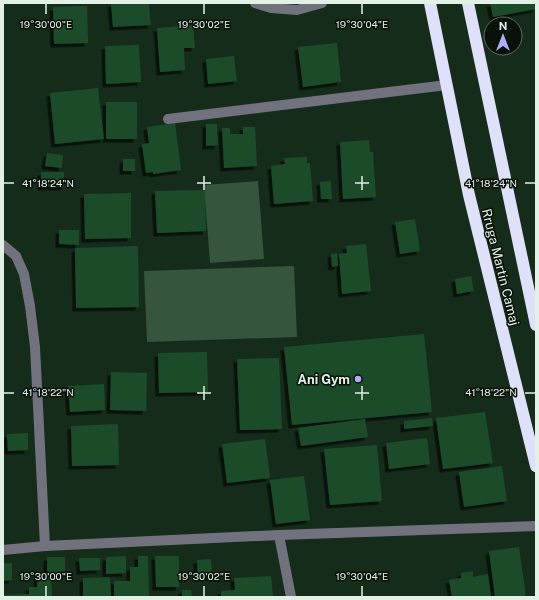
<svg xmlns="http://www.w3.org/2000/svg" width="539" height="600" font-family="'Public Sans',sans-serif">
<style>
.green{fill:#36553d}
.building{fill:#1d4b2a;filter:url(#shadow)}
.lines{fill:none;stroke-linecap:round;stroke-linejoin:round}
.minor{stroke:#72727f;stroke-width:10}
.highway{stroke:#dfe0fa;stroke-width:12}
.ticks{fill:none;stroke:#e2f1e5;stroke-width:1.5}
.poi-dot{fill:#afaefa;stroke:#08110a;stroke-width:1.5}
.labels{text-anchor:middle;stroke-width:3;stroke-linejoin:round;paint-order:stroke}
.street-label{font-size:13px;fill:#e2f1e5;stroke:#08110a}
.poi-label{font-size:13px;font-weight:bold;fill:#e2f1e5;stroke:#08110a;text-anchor:end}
.ticks-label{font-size:10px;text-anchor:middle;fill:#e2f1e5;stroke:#08110a;stroke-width:3;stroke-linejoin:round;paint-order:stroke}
</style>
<defs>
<filter id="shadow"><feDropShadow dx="-3.5" dy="3.5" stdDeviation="0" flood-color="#0009"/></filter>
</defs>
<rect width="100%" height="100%" fill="#152c1a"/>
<g class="green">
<path d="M258,181L264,259L210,263L204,185Z"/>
<path d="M294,266L297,337L147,342L144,271Z"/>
</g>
<g class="building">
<path d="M111,3H149L151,25L113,27Z"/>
<path d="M490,3H535L536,9L493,17Z"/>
<path d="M87,6L88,43L54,44L53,7Z"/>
<path d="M193,25L195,48H184L185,70L160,72L157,28Z"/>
<path d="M337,43L341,82L303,87L298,47Z"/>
<path d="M139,45L141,82L106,84L105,46Z"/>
<path d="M234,56L237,81L208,84L206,59Z"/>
<path d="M98,88L104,139L55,144L50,93Z"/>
<rect x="106" y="102" width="31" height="37"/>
<path d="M175,123L181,170L153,174V172L146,173L142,144L149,143L147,127Z"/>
<path d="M206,124H217L218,145L206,146Z"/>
<path d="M243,127H255L257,166L224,168L222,128H230V134H243Z"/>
<path d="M369,140L370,152H373L376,197L343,199L340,142Z"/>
<path d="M47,153L63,155L62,168L45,166Z"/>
<path d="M307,157V163H310L313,201L274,204L271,166L285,164L284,158Z"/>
<rect x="123" y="159" width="12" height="12"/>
<rect x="41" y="172" width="23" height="15"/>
<path d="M331,181L332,199H321L320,182Z"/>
<path d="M205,190L206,231L157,233L155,191Z"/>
<path d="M131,193V238L85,239L84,194Z"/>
<path d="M415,219L420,251L400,254L395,222Z"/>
<path d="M59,230H79V245L59,244Z"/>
<path d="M366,244L371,291L342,294L339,254L347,253L346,246Z"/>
<path d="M138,246L139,307L76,308L75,248Z"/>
<path d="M337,253L338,266L332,267L331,254Z"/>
<path d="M471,276L474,291L457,294L455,279Z"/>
<path d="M424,334L432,412L292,425L284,347Z"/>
<path d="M207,352L208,392L159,393L158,353Z"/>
<path d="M279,358L282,429L240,430L237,359Z"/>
<path d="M111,372L147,373L146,411L110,410Z"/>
<path d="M104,384L105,410L70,412L68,386Z"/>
<path d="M485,412L493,463L443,469L436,418Z"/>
<path d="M432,418L433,426L404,429V421Z"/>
<path d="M365,419L368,437L301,446L298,428Z"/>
<path d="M118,424L119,465L72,466L71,426Z"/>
<path d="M28,433V450L8,451L7,434Z"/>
<path d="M427,438L430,464L389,469L386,443Z"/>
<path d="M265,439L270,478L227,483L222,444Z"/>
<path d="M377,445L382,501L330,505L324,449Z"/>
<path d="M502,466L507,501L464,507L459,472Z"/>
<path d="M304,476L310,520L276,524L270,480Z"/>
<path d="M519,547L526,597H495L489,551Z"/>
<path d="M126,556V573L106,574V557Z"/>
<path d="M138,556H148L149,597H114V581H130V567H138Z"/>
<path d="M155,556H179V587H156Z"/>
<rect x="47" y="557" width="18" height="16"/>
<path d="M79,558H100V570L80,571Z"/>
<path d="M211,559L212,577L198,578L197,560Z"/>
<path d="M3,563H12V580L3,581Z"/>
<path d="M473,571V577L488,574L491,597H452L449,580L461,578V573Z"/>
<path d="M37,576H51L52,597H3V595L29,594V587H37Z"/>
<path d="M271,576L273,597H221V591L235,590L234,578Z"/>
<path d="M110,577L111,597H83V578Z"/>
<path d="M182,590H191L192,597H182Z"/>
</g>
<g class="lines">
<g class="minor">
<path d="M255,3L271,8L297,10L322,3"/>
<path d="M168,119L447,85"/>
<path d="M3,245L16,256L24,274L30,306L35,347L45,546"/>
<path d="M279,535L291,597"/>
<path d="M3,550L45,546L279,535L536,526"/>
</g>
<g class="highway">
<path d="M430,3L469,195L536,466"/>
<path d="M468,3L536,325"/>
</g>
</g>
<path class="ticks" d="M46,4V14M204,4V14M362,4V14M204,176V190M362,176V190M4,183H14M197,183H211M355,183H369M525,183H535M204,386V400M362,386V400M4,393H14M197,393H211M355,393H369M525,393H535M46,586V596M204,586V596M362,586V596"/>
<circle class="poi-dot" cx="358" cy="379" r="4"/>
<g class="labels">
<g class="street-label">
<text transform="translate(501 267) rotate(76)" y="5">Rruga Martin Camaj</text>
</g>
<g class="poi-label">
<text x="350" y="384">Ani Gym</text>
</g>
</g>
<g class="ticks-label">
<text x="46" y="28">19°30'00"E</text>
<text x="204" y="28">19°30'02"E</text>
<text x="362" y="28">19°30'04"E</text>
<text x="48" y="187">41°18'24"N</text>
<text x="491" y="187">41°18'24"N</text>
<text x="48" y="396">41°18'22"N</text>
<text x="491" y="396">41°18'22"N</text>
<text x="46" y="580">19°30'00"E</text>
<text x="204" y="580">19°30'02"E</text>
<text x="362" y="580">19°30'04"E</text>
</g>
<rect width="539" height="600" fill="none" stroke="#e2f1e5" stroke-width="8"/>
<g transform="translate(503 36)"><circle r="19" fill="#08110a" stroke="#5f6b62"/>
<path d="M0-3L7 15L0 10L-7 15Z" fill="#afaefa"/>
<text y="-6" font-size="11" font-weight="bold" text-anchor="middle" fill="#e2f1e5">N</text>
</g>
</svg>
